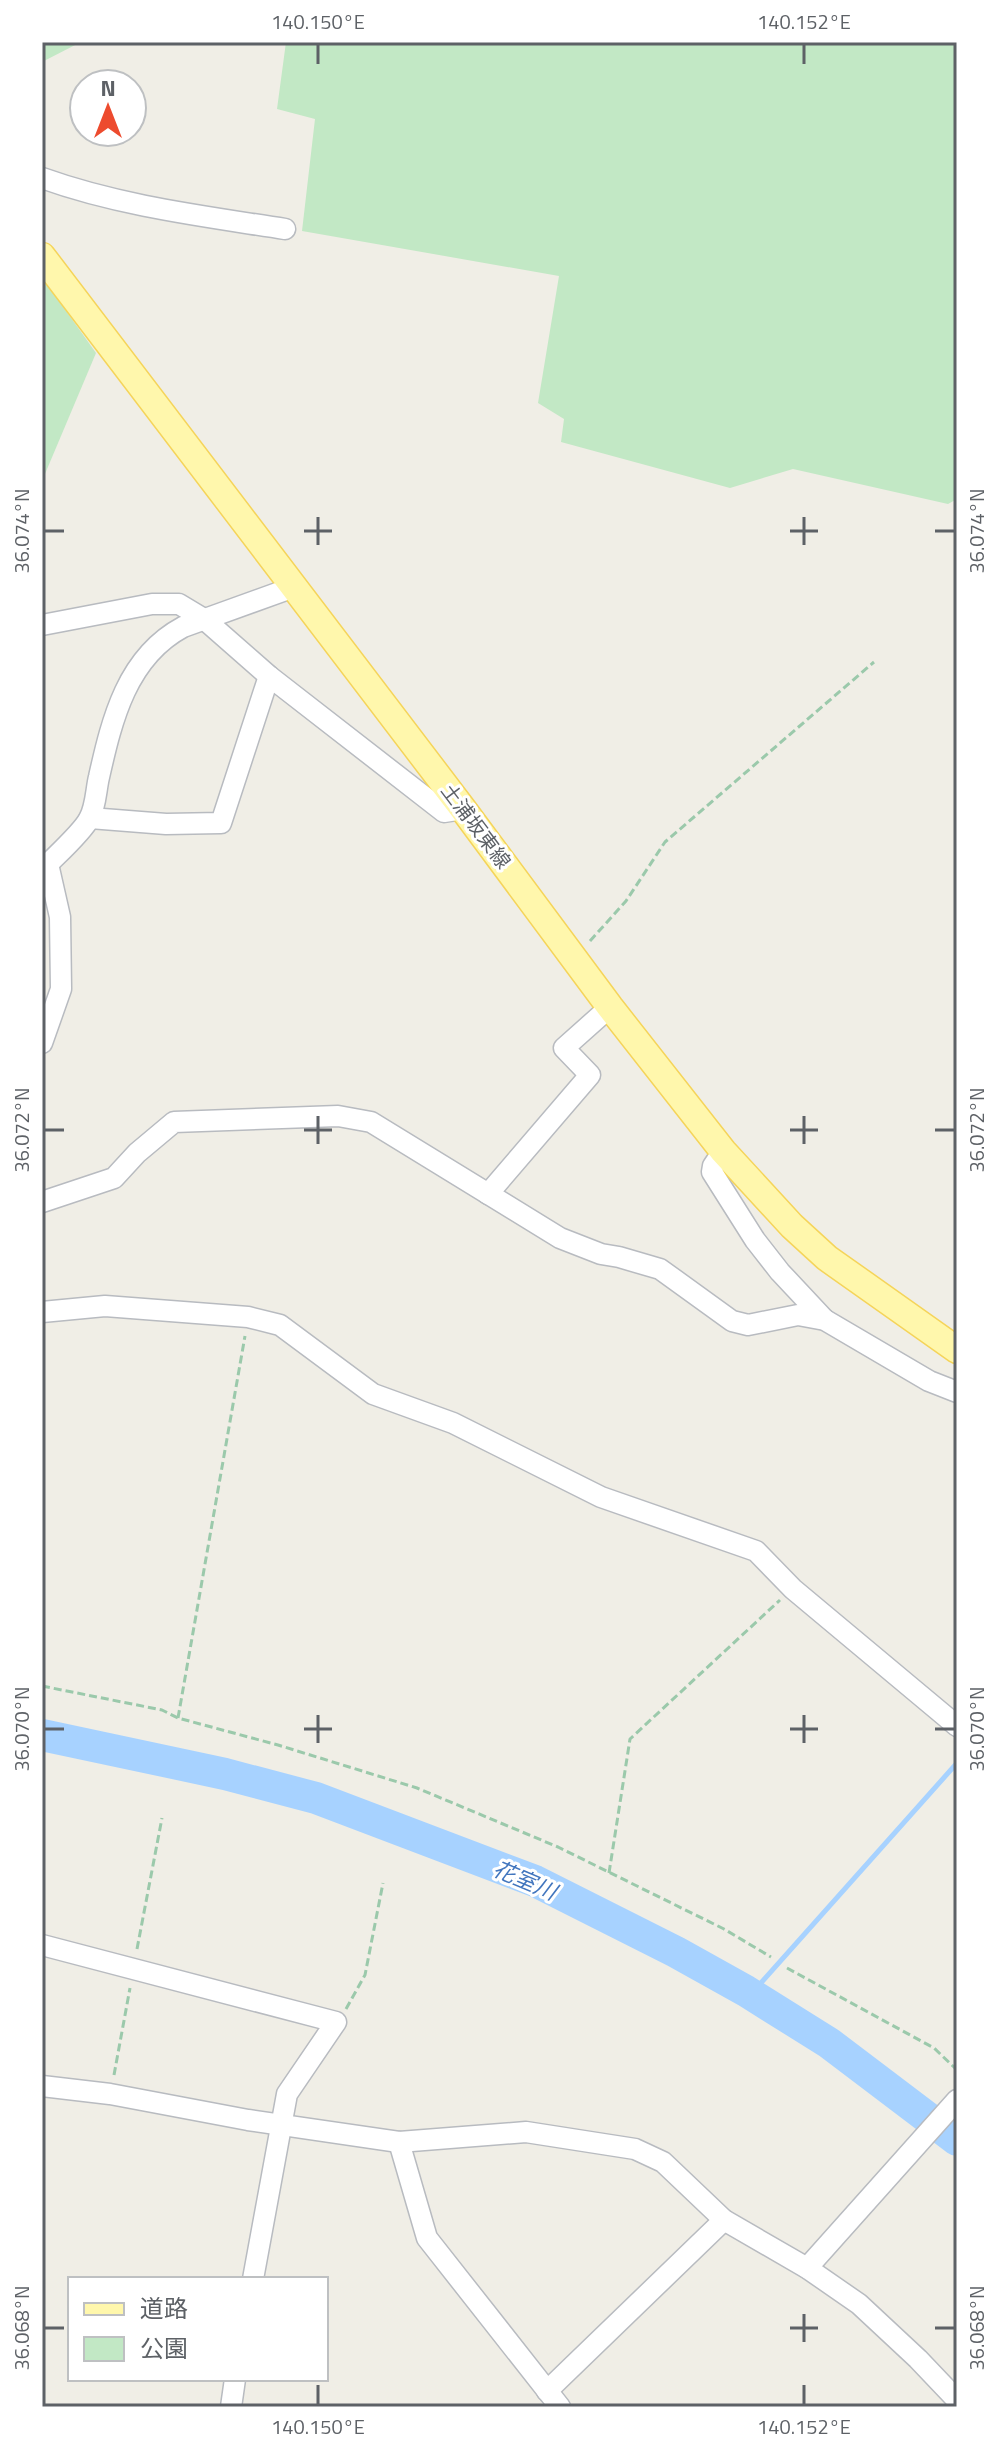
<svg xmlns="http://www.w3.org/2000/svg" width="999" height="2449" font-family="'Titillium Web','Noto Sans JP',sans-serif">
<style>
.green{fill:#c2e8c5}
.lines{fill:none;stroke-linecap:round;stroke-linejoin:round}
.stream{stroke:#a7d2ff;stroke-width:5}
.river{stroke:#a7d2ff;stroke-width:32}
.minor-casing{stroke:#b8bbc0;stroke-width:23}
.major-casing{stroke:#f5d45a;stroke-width:29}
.path{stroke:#9bc9ab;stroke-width:3;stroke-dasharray:8 4;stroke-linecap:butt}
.minor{stroke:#fff;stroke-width:20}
.major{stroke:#fff7ac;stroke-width:26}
.ticks{fill:none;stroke:#5d6166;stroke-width:3}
.labels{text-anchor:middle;stroke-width:6;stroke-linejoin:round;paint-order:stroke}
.street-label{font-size:20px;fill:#5d6166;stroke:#fff}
.water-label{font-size:22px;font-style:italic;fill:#4276be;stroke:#fff}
.neatline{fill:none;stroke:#5d6166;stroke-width:3}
.ticks-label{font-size:20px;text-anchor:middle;fill:#5d6166}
</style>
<rect width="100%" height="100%" fill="#f0eee6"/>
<g class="green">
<path d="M42,42H81L42,62Z"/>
<path d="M286,42H957V499L948,504L793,469L730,488L561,442L564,419L538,403L559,276L302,231L315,119L277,109Z"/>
<path d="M42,277L96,353L42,481Z"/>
</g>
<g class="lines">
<path class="stream" d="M751,1994L957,1763"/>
<path class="river" d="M42,1735L225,1774L316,1798L535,1881L676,1952L746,1991L829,2043L957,2140"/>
<defs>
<g id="minor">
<path d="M42,178C120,206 203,216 285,229"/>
<path d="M42,625L152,604H179L204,619L269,676L444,812L463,809"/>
<path d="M90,818L166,824L221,823L269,676"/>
<path d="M42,865L48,864C59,853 83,831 89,819C96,807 96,789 99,777C112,719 127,657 183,627L294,587"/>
<path d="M42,1043L61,989L60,917L48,864"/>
<path d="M723,1151L713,1166L712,1172L755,1240L780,1272L825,1320"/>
<path d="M488,1194L590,1075L564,1048L610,1007"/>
<path d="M42,1202L114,1178L137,1153L174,1122L338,1116L371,1122L560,1238L601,1254L619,1257L660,1269L732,1321L748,1325L798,1315L825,1320L929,1381L957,1392"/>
<path d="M42,1312L105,1306L248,1317L280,1325L373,1394L453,1423L601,1497L756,1551L793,1589L957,1726"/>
<path d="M42,1945L336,2022L287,2094L253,2279"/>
<path d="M42,2086L110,2094L248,2120L399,2142L526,2132L635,2149L663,2162L724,2220L807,2268L859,2304L918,2359L957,2400"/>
<path d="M399,2142L427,2238L560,2407"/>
<path d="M807,2268L957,2100"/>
<path d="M547,2391L724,2220"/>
<path d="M231,2407L235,2379"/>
</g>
<path id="major" d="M42,256L463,809L610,1007L723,1151L792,1226L827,1258L957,1350"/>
</defs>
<use href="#minor" class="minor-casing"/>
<use href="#major" class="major-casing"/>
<g class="path">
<path d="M590,941L626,901L665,842L874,662"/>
<path d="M42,1686L162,1710L178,1718L278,1745L417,1788L558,1847L724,1929L771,1957"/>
<path d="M178,1718L245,1336"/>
<path d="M609,1873L630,1739L780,1600"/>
<path d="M137,1949L162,1818"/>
<path d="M787,1968L934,2048L957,2070"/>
<path d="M346,2009L365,1975L383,1883"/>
<path d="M114,2075L130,1988"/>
</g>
<use href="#minor" class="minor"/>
<use href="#major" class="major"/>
</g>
<path class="ticks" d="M318,44V64M804,44V64M318,517V545M804,517V545M44,531H64M304,531H332M790,531H818M935,531H955M318,1116V1144M804,1116V1144M44,1130H64M304,1130H332M790,1130H818M935,1130H955M318,1715V1743M804,1715V1743M44,1729H64M304,1729H332M790,1729H818M935,1729H955M804,2314V2342M44,2328H64M790,2328H818M935,2328H955M318,2385V2405M804,2385V2405"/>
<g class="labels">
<g class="street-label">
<text transform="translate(476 826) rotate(53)" y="7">土浦坂東線</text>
</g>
<g class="water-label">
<text transform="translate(525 1880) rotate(23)" y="8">花室川</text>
</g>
</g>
<rect width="999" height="2449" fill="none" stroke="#ffffff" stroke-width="88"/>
<rect x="68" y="2277" width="260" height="104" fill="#ffffff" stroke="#bec0c2" stroke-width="2"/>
<rect x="84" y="2303" width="40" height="12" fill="#fff7ac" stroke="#bec0c2" stroke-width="2"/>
<text x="140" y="2317" font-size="24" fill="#5d6166">道路</text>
<rect x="84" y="2337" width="40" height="24" fill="#c2e8c5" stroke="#bec0c2" stroke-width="2"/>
<text x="140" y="2357" font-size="24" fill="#5d6166">公園</text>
<g transform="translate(108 108)"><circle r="38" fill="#ffffff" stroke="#bec0c2" stroke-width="2"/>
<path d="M0-6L14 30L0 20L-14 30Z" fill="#ed4b2e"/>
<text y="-12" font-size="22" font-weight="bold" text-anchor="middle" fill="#5d6166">N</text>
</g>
<rect x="44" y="44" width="911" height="2361" class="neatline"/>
<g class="ticks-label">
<text x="318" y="29">140.150°E</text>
<text x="804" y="29">140.152°E</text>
<text transform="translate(22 531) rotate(-90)" y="7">36.074°N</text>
<text transform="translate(977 531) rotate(-90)" y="7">36.074°N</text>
<text transform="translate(22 1130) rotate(-90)" y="7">36.072°N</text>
<text transform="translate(977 1130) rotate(-90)" y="7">36.072°N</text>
<text transform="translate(22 1729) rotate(-90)" y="7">36.070°N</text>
<text transform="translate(977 1729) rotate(-90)" y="7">36.070°N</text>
<text transform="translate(22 2328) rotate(-90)" y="7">36.068°N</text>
<text transform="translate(977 2328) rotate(-90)" y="7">36.068°N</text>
<text x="318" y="2434">140.150°E</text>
<text x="804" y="2434">140.152°E</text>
</g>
</svg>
